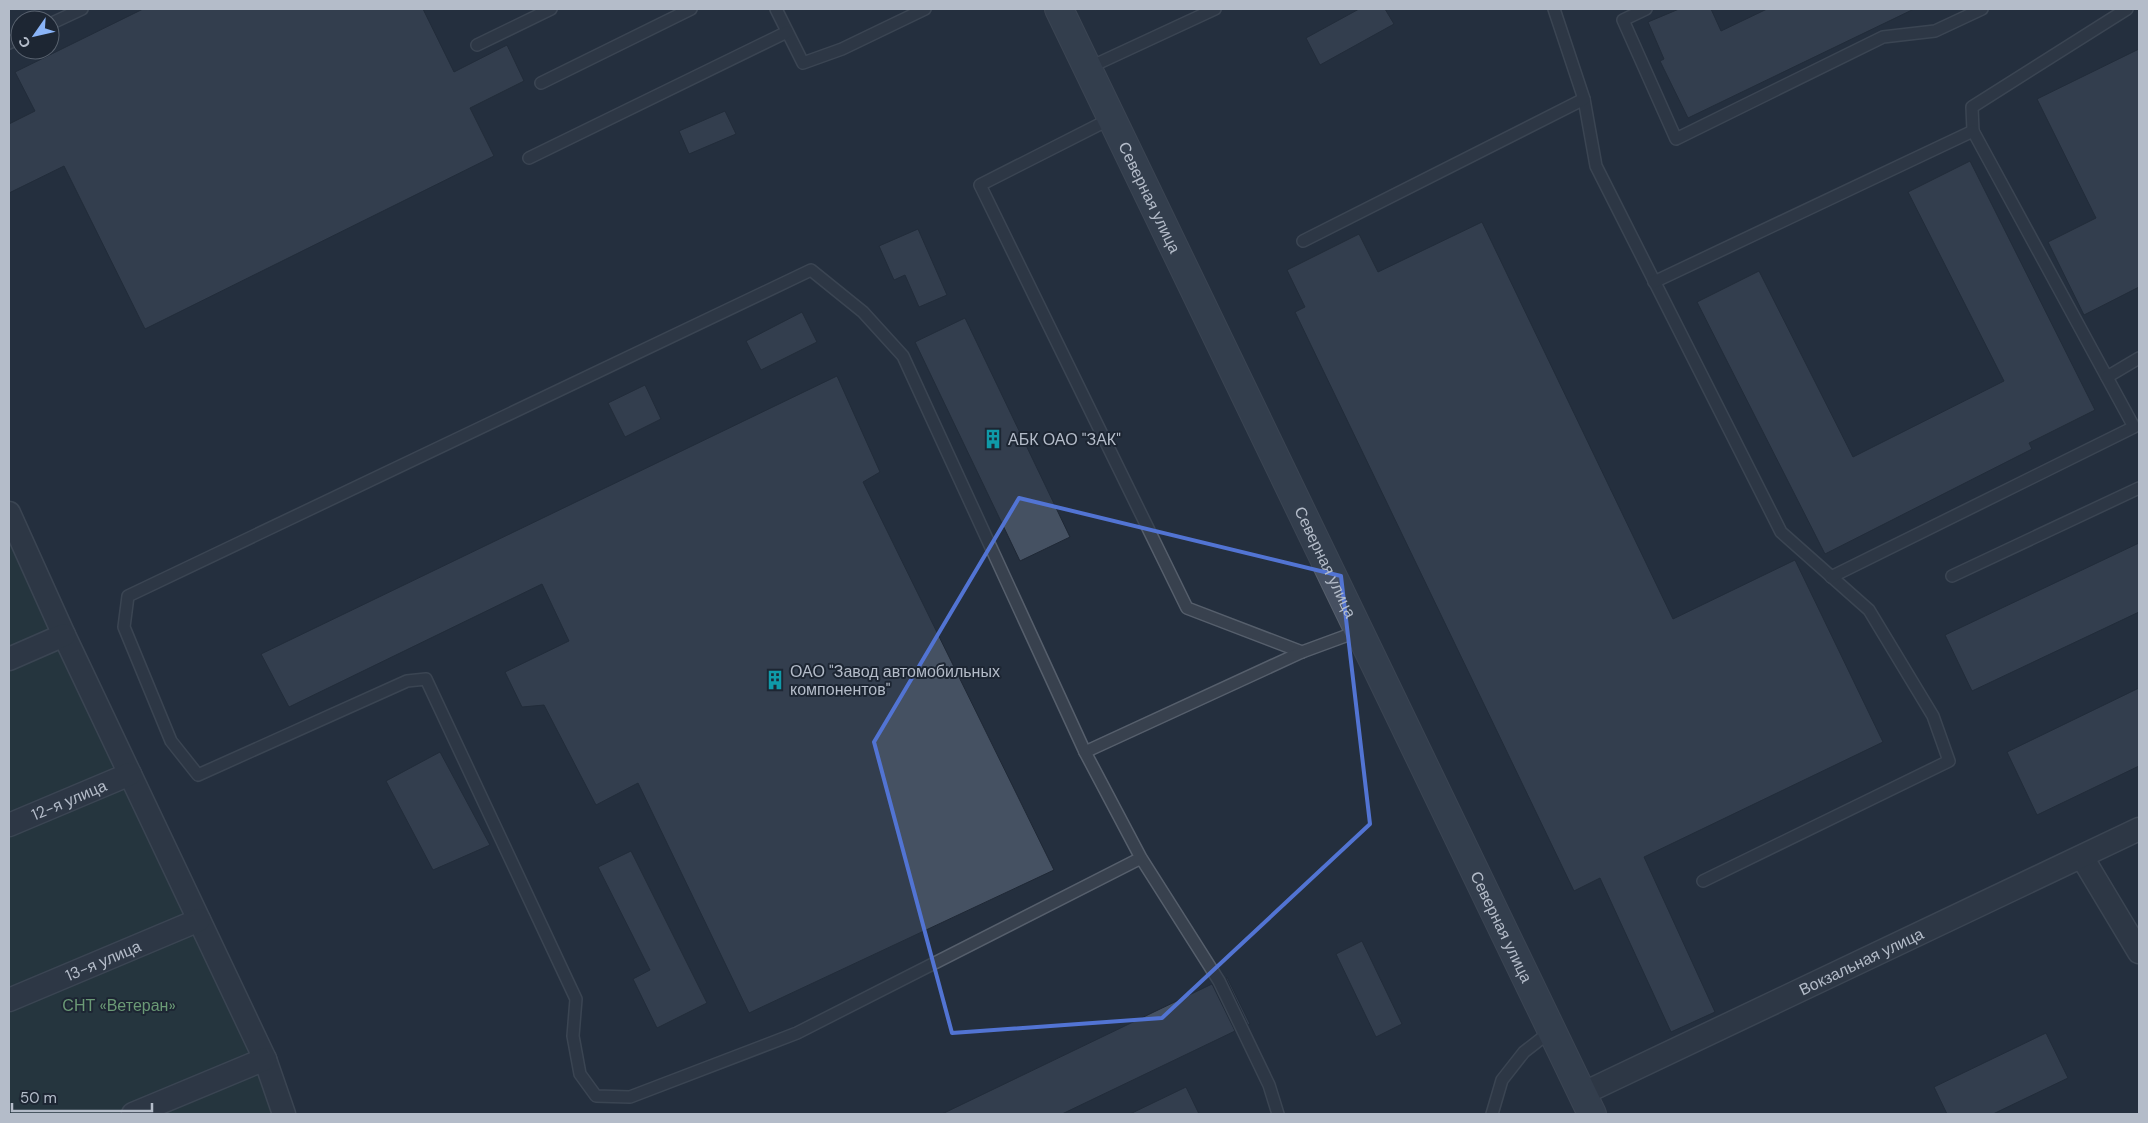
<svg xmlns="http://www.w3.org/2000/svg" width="2148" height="1123" font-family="'DM Sans',sans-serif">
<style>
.green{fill:#263c3f}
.building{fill:#455162;stroke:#1f2835}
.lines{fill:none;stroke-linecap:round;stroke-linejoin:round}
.service-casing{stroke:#565f6c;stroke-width:14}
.minor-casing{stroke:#565f6c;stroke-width:25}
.secondary-casing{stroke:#565f6c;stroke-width:30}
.service{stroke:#38414e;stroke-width:11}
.minor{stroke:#38414e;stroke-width:22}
.secondary{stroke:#465061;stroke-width:28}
.marked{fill:none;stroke:#5274d3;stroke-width:4;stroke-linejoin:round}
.labels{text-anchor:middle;stroke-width:4;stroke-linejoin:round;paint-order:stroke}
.street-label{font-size:16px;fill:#b4bcc9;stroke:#1d2633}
.poi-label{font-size:16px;fill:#b4bcc9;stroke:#1d2633;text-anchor:start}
.park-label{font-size:16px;fill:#6b9a76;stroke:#1d2633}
</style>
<rect width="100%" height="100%" fill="#242f3e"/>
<path class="green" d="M9,508L284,1114H9Z"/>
<g class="building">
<path d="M143,9H423L454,72L507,45L524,81L470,108L494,156L145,329L64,166L9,193V124L35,111L15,72Z"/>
<path d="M1359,9H1385L1394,24L1320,65L1306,38Z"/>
<path d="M1679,9H1711L1721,31L1767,9H1914L1688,118L1660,61L1664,59L1648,22Z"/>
<path d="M2139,49V287L2084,315L2048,242L2096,218L2037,99Z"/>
<path d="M725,111L736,134L689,154L679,131Z"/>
<path d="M1970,161L2095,410L2029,443L2032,449L1825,554L1697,302L1759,271L1853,457L2004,381L1908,192Z"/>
<path d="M1482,222L1673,619L1795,560L1883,742L1644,857L1715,1012L1671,1032L1600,878L1574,891L1295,312L1305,307L1287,270L1359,234L1378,272Z"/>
<path d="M918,229L947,295L919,307L905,275L894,280L879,246Z"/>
<path d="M802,312L817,342L761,370L746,341Z"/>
<path d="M965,318L1070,537L1020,561L915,342Z"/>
<path d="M837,376L880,472L863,482L1054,870L749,1013L638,783L596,805L544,705L522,707L505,672L569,641L542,584L289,707L261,654Z"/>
<path d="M645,385L661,419L625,437L608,403Z"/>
<path d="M2139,543V612L1972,691L1945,635Z"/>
<path d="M2139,688V766L2037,815L2007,752Z"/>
<path d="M440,752L490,845L433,870L386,781Z"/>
<path d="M631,851L707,1003L657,1028L633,979L650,970L598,867Z"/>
<path d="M1362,941L1402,1024L1376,1037L1336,954Z"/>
<path d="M1227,977L1250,1024L1248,1025L1226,978Z"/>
<path d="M1212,984L1235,1031L1062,1114H942Z"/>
<path d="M2046,1033L2068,1078L1993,1114H1947L1934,1087Z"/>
<path d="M1186,1087L1199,1114H1130Z"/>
</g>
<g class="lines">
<defs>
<g id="service">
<path d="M776,9L803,63L842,49L925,9"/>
<path d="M1646,9L1623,20L1676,139L1883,37L1935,31L1982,9"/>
<path d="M50,24L82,9"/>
<path d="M9,43L20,37"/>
<path d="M477,45L551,9"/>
<path d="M1088,68L1215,9"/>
<path d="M541,83L691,9"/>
<path d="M1584,99L1596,166L1781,532L1869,610L1933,716L1949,761L1703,881"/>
<path d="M1112,118L980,185L1187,608L1302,652"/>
<path d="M1973,131L1972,107L2127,9"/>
<path d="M529,158L787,32"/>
<path d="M1303,241L1584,99L1554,9"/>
<path d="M1654,282L1973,131L2134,427L1831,577"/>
<path d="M2107,377L2139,358"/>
<path d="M1952,576L2139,488"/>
<path d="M1085,752L1302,652L1359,631"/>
<path d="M1141,858L797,1033L630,1097L596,1096L580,1074L573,1036L576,999L426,679L407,681L198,775L171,741L124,627L128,596L811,270L863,312L903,356L1085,752L1141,858L1219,981L1269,1085L1278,1114"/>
<path d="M1492,1114L1502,1080L1524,1052L1551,1031"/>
</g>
<g id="minor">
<path d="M9,513L64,635L265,1059L284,1114"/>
<path d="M9,659L64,635"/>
<path id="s1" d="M9,825L130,774"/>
<path d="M2082,857L2139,952"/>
<path id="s2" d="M9,1000L199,920"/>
<path id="s3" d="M1582,1094L2139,829"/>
<path d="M133,1114L265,1059"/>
</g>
<g id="secondary">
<path id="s4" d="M1059,9L1592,1114"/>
</g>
</defs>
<use href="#service" class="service-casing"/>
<use href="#minor" class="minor-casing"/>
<use href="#secondary" class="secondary-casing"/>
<use href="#service" class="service"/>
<use href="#minor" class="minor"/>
<use href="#secondary" class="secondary"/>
</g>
<path d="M0 0H2148V1123H0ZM1019,498L1341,576L1370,824L1162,1018L952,1033L874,742Z" fill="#242f3e" fill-opacity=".55" fill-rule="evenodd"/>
<path class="marked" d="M1019,498L1341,576L1370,824L1162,1018L952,1033L874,742Z"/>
<defs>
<symbol id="building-bare" viewBox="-9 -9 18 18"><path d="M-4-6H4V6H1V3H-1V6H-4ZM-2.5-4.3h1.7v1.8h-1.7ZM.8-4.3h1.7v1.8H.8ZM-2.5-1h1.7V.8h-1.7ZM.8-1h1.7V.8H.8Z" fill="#0f9aa8" stroke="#1d2633" stroke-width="2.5" paint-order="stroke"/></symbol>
</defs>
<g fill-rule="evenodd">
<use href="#building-bare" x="979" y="425" width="28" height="28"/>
<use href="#building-bare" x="761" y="666" width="28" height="28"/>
</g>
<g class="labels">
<g class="street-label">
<text dy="6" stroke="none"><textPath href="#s4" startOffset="209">Северная улица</textPath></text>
<text dy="6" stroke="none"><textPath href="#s4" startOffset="614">Северная улица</textPath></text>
<text dy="6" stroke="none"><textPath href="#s1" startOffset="65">12-я улица</textPath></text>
<text dy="6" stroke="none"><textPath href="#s4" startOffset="1019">Северная улица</textPath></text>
<text dy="6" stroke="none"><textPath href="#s2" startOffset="102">13-я улица</textPath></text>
<text dy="6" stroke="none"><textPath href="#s3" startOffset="309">Вокзальная улица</textPath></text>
</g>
<g class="poi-label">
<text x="1008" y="445">АБК ОАО "ЗАК"</text>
<text x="790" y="677">ОАО "Завод автомобильных<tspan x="790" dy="18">компонентов"</tspan></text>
</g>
<g class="park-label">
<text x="119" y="1011">СНТ «Ветеран»</text>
</g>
</g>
<rect width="2148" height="1123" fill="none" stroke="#b4bcc9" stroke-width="20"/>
<g transform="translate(35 35) rotate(236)"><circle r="24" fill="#1d2633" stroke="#59626f"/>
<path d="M0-4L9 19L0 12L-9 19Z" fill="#8ab4f8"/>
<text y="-8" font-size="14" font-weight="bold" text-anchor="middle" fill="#b4bcc9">С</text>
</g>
<path d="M12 1103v8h140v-8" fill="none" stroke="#b4bcc9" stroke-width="2.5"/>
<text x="20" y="1103" font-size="15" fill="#b4bcc9" stroke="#1d2633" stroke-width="4" paint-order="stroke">50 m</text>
</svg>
